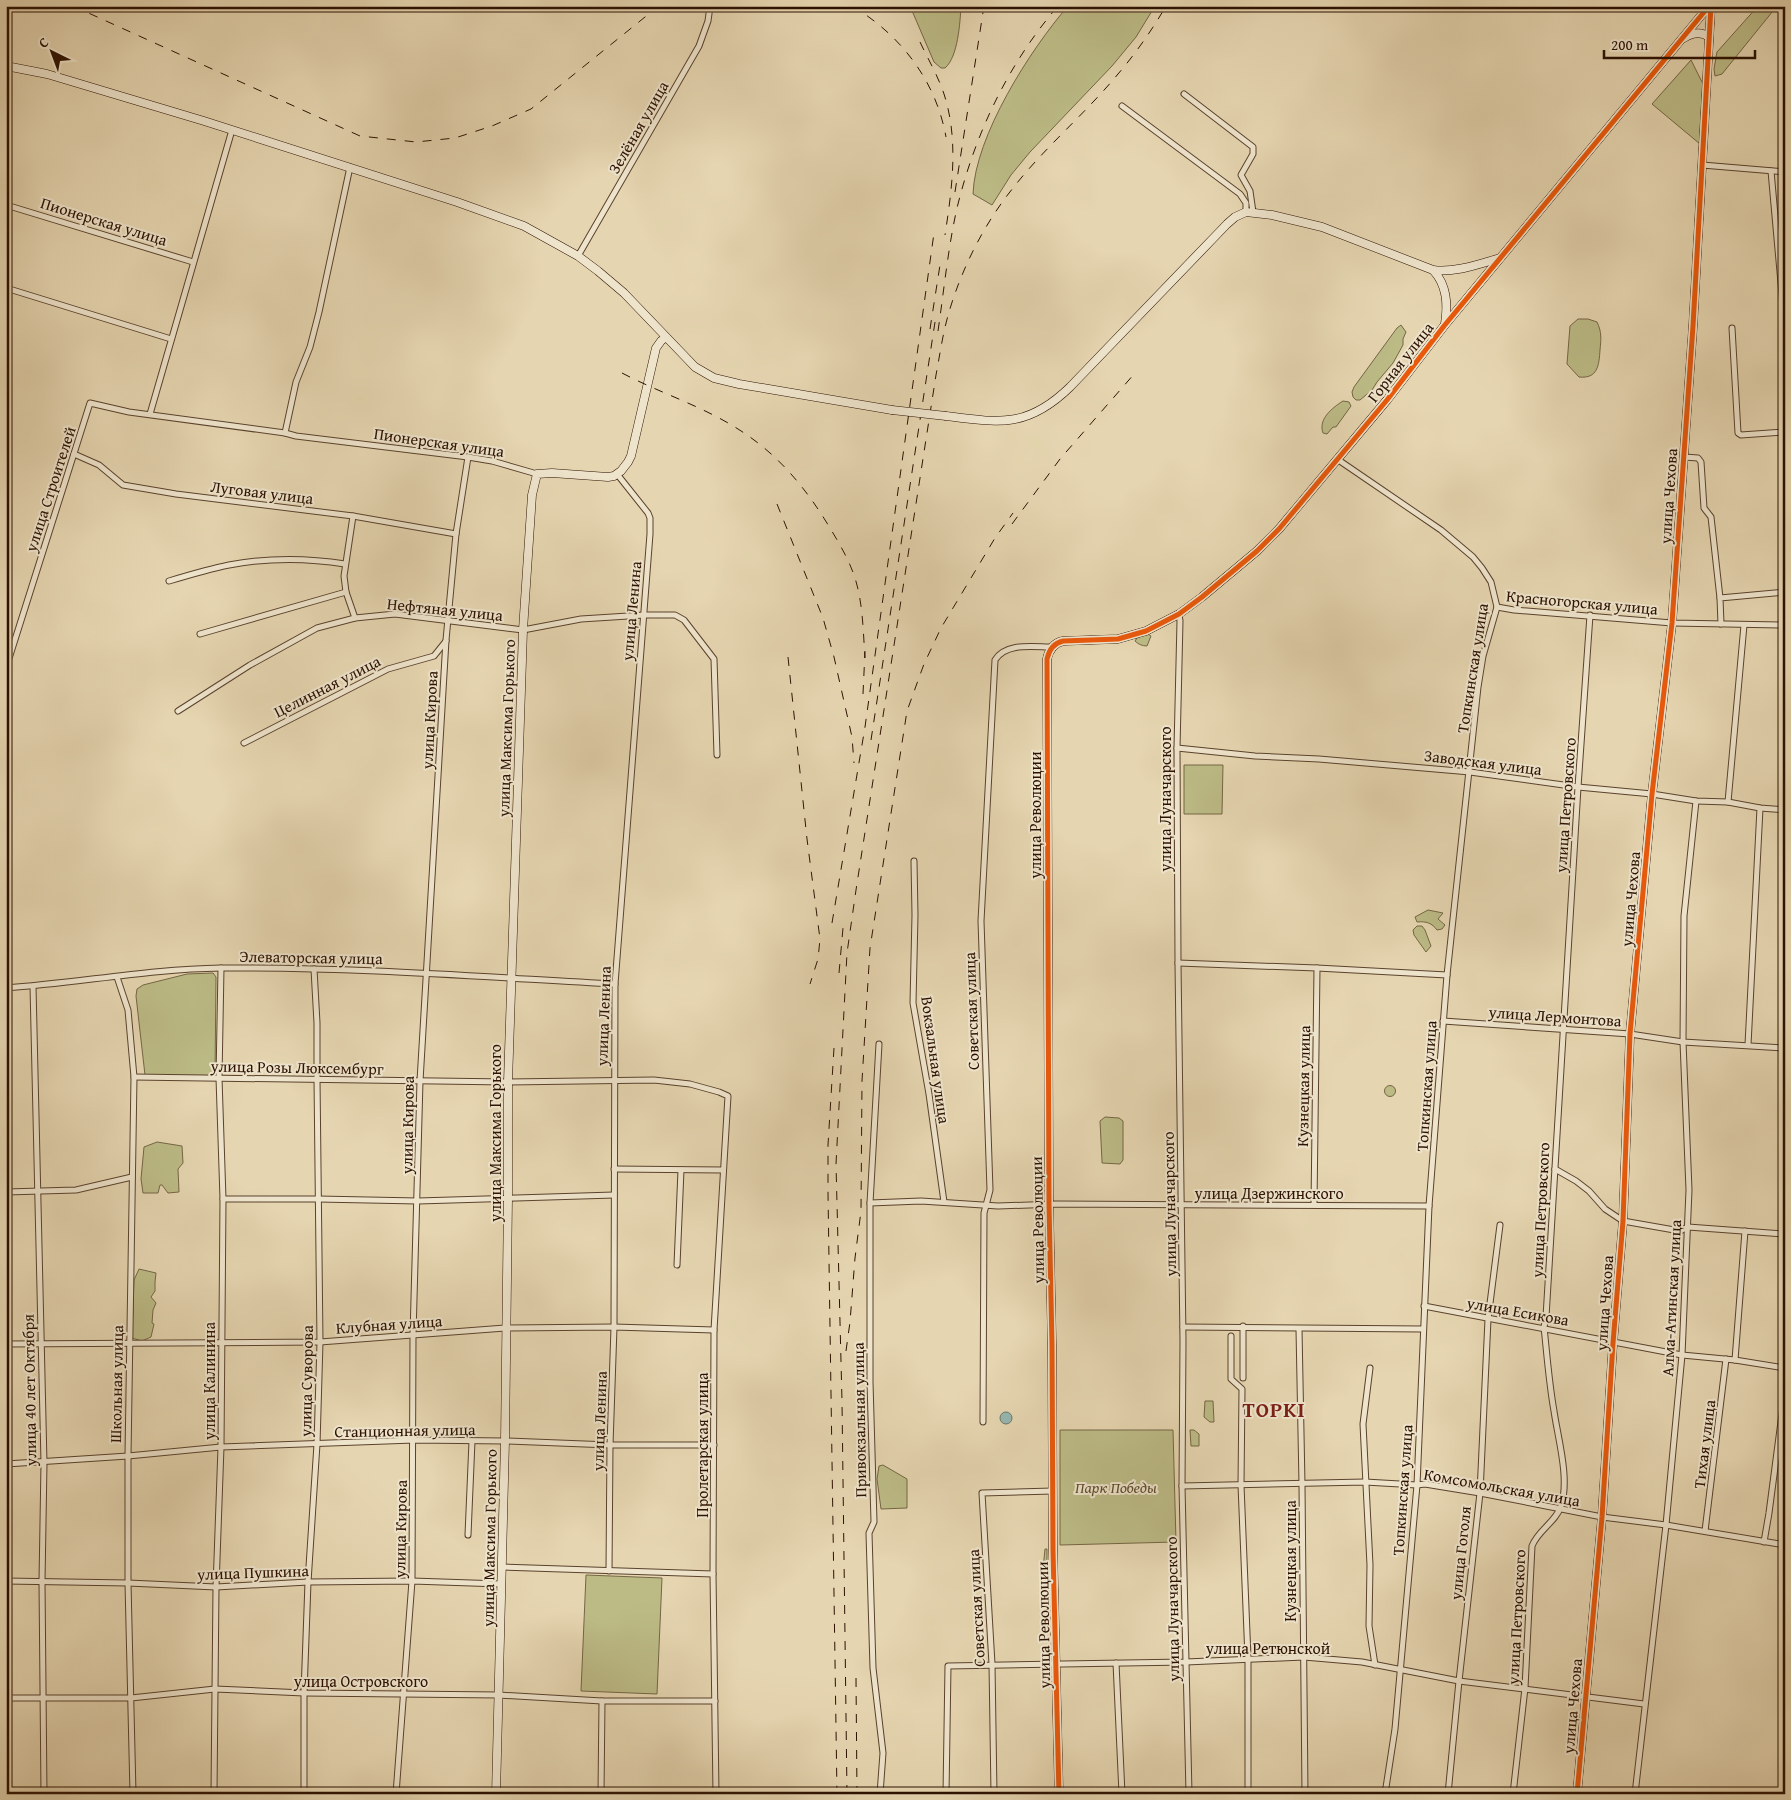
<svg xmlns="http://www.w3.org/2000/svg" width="1791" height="1800" font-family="'Gentium Book Plus',serif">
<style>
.green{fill:#bcbb86;stroke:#746644}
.water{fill:#96b8b1;stroke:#6c756b}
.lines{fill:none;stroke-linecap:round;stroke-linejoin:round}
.street-casing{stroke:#5a422d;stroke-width:7}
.secondary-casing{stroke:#2c1101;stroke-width:9}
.street{stroke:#eee4cc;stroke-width:5}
.secondary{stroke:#eee4cc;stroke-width:8}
.rail{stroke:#2c1101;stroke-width:1;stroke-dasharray:9 9;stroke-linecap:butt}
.secondary-bridge-casing{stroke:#2c1101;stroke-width:9;stroke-linecap:butt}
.secondary-bridge{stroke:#eee4cc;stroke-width:8}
.cycleway-casing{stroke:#eee4cc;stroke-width:8}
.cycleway{stroke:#e8590c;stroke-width:5}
.labels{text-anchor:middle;stroke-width:4;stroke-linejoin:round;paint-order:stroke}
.street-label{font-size:16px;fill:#2c1101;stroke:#eee4cc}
.park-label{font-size:16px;font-style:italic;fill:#5e4c30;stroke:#eee4cc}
.district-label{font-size:21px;font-weight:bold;letter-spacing:1px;fill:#7a1f14;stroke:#eee4cc}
</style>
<rect width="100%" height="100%" fill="#e5d5b0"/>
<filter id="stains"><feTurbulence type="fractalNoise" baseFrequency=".004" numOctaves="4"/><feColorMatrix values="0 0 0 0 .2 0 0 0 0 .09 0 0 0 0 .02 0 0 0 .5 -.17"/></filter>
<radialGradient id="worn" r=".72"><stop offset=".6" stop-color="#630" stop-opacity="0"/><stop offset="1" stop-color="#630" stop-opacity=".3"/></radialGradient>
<g class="green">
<path d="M910,6H961C960,23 958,57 945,68H941L934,62Z"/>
<path d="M1068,6H1155L1136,37L1112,66L1030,152L1011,175L992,205L973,194C975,136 1030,50 1068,6Z"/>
<path d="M1758,6H1777L1722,74L1715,76L1714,69L1717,52Z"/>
<path d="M1691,60L1704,86L1700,144L1652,104Z"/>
<path d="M1578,319H1588L1597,322C1602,332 1601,340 1600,350C1599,365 1598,379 1579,377L1567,364L1570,326Z"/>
<path d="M1401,325L1406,332L1403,339V345L1393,363L1377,382L1372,390L1360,400H1356L1353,397L1352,392L1354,387L1397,328Z"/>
<path d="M1343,401L1349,402L1351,406L1336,427H1333L1327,434L1323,433C1318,419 1332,408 1343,401Z"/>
<path d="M1146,633L1151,636L1147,646C1142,646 1138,644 1135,641L1137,638Z"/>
<path d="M1184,765H1223L1222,814H1184Z"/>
<path d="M1428,910L1443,913L1438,919L1445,925L1442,929L1437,930C1432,923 1426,921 1417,922L1415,917Z"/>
<path d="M1417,926H1422L1425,930L1431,946L1426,952L1414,935L1413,930Z"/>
<path d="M213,973L216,977L215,1076L145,1075L136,996L137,989L143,985L187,974Z"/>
<circle cx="1390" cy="1091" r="5.5"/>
<path d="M1105,1117L1119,1118L1123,1121V1160L1120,1164L1102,1163V1161L1100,1121Z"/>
<path d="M157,1142L182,1146L183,1163L178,1169L179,1192L168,1193L162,1185H160L158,1193H143L141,1179L144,1147Z"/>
<path d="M139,1269L156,1273L155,1282V1291L151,1297L156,1303L153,1310L152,1323L154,1324L151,1337L142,1341L132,1338V1330L134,1280Z"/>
<path d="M1205,1401H1213L1214,1422H1210L1204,1417Z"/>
<path d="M1060,1430H1173L1176,1542L1060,1545Z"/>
<path d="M1190,1430H1194L1199,1434V1446H1191Z"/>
<path d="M883,1465L907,1479V1508L881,1509L877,1479L879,1466Z"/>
<path d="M1045,1549H1047V1583L1044,1590L1041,1588Z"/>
<path d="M586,1575L662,1578L657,1694L581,1691Z"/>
</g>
<circle class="water" cx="1006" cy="1418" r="6"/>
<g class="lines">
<defs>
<g id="street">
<path d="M1184,94L1253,147V154L1241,175L1250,191L1253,212"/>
<path d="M1122,106L1240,194L1246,203V212"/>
<path d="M1702,165L1785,172"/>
<path d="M1771,171L1785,328"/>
<path d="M6,205L193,262"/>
<path d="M578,256L699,46L708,21L710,6"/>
<path d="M6,288L171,339"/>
<path d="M1732,328L1738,433L1741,435L1785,432"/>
<path d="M150,414L232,130"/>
<path d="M285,433L296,382L310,347L319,312L350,167"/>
<path d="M74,454L99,465L123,485L176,494L353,516L456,534"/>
<path d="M1684,457L1698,458L1701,462L1704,508L1711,517L1720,598"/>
<path d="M1337,459L1441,530L1473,557L1482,568L1491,582L1497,607L1483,656L1478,687L1447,975L1429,1206L1417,1485L1395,1729L1385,1794"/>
<path d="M353,516L344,576L346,592L355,618"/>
<path d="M169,581C189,575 209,569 229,565C266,558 308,558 345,564"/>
<path d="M1497,607L1514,610L1672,623L1785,625"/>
<path d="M1179,614L1180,621L1177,748L1178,963L1183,1341L1182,1486L1189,1794"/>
<path d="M1721,624L1720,598L1785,592"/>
<path d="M200,634L346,592"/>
<path d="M6,668L90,403L129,412L285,433L296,436L468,457L492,461L537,474"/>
<path d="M178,711L250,665L317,628L355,618L395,614L523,630L581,619L644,615H675L684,620L714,659L717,755"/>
<path d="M244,743L388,669L434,656L446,641"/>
<path d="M1177,748L1255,756L1319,759L1470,772L1578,787L1652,794L1696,801L1728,802L1760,808L1785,810"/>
<path d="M1728,802L1744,625"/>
<path d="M914,861L915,915L913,1003L929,1094L944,1202"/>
<path d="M1178,963L1317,968L1447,975"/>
<path d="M117,977L128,1010L134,1077L128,1456V1583L133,1794"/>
<path d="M33,986L44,1463L42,1582L44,1794"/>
<path d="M6,988C78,983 149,969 221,968C353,967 484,977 615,984"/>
<path d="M1443,1021L1630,1034L1683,1042L1785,1048"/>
<path d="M879,1044L870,1203V1382L874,1522L869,1533L873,1668L883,1753L880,1794"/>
<path d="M1748,1045L1760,808"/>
<path d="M134,1077L508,1082L654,1080L690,1084L719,1092L728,1096L714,1330L713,1574L716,1794"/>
<path d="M614,1169L723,1170"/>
<path d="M1555,1169L1576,1181L1589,1191L1605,1209L1623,1221L1680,1231L1688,1227L1785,1234"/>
<path d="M6,1192L76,1190L132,1177"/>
<path d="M223,1199H318L418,1201L614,1195"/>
<path d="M870,1203L921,1201L998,1206L1056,1204L1429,1206"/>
<path d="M1314,1205L1317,968"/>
<path d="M677,1265L681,1170"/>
<path d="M1424,1306L1682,1355L1735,1360L1785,1368"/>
<path d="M1183,1327L1423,1329"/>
<path d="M1299,1329L1302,1485L1305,1794"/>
<path d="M1231,1336V1379L1242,1389L1241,1485L1248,1658V1794"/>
<path d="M6,1344L320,1342L505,1328L614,1327L714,1330"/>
<path d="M1735,1360L1745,1231"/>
<path d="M1370,1368L1363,1424L1370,1565L1369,1626L1375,1665"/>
<path d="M1243,1378V1326"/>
<path d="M983,1422L984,1213L990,1190L981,921L995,660C1006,642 1034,647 1052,647"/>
<path d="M6,1464L128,1456L221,1447L414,1440L505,1441L610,1445H714"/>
<path d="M1182,1486L1365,1482L1417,1485L1425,1484L1480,1493L1602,1517L1666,1525L1785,1545"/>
<path d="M1705,1531L1726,1359"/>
<path d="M468,1535L472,1441"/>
<path d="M1764,1542L1769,1513L1785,1391"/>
<path d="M502,1567L713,1574"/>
<path d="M609,1571L610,1445L614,1327L615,984L650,534V518L648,513L617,474"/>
<path d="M6,1581L128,1583L216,1587L308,1582L412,1581L501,1584"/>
<path d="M1116,1663L1122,1794"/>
<path d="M6,1698H131L215,1689L304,1693L499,1695L602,1701H715"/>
<path d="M206,1794L304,1792L398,1794"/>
<path d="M214,1794L216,1587L221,1447L223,1199L219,1078L221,968"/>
<path d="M304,1794V1693L308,1582L317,1444L320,1342L317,1079V1023L314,969"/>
<path d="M396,1794L412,1581L413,1335L420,1081L446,640L456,534L468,457"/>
<path d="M601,1794L602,1701"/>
<path d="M946,1794L948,1666L1186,1662L1304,1657L1362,1662L1459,1681L1644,1704"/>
<path d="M994,1794L992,1664L982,1493L1053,1491"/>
<path d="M1448,1794L1459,1681L1480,1493L1488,1319L1500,1225"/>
<path d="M1513,1794L1525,1688L1532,1546C1538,1530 1556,1522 1561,1506C1570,1479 1558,1439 1554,1411C1549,1383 1547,1355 1544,1327L1546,1317L1578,787L1590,615"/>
<path d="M1635,1794L1666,1525L1682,1355L1689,1190L1683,1042L1684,916L1696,801"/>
</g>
<g id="secondary">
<path d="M1684,38C1692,33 1701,31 1709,37"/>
<path d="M6,66L47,74L204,121L457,202L524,226L578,256L598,271L624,293L695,367L714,378L739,384L892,410"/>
<path d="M1433,270C1447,285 1448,304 1445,324"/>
<path d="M946,416C1000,423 1028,428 1070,387L1227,224L1235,217L1246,212L1272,215L1322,227L1433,270C1455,273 1479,264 1500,258"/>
<path d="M496,1794L505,1441L508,1198V1082L523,630L532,495L537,474L552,473L608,477L614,476L621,471L628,462L631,456L656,348L661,341L666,337"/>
<path d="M1059,1794L1053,1550L1052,1345L1049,1204L1047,659C1049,650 1054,643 1063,641L1118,639L1146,631L1179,614L1202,597L1257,551L1279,529L1387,400L1444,326L1709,6"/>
<path d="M1577,1794L1602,1517L1613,1343L1623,1221L1630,1034L1652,794L1672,623L1693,326L1711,6"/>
</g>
</defs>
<use href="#street" class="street-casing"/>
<use href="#secondary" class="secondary-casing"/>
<use href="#street" class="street"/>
<use href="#secondary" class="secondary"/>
<g class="rail">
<path d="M73,6L360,136L416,142L455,138L492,126L531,109L645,17L662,6"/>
<path d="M852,6C901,35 936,81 946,137"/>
<path d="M920,42C928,59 938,76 944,94C959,140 952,189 945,235"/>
<path d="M955,192L984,6"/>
<path d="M930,329L940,265"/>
<path d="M938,331C944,290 948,248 957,208C975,134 1008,64 1058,6"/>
<path d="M622,373C660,393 702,406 738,429C778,454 806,488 830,528C839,543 848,558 854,575C863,601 863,630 865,658"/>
<path d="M777,504L823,618L834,657L852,737L854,763"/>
<path d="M1012,524L1060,459L1135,373"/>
<path d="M788,657L807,839L820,939L818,959L810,984"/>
<path d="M863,694L865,651"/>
<path d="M871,740L935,322"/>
<path d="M832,923L865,727L934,233"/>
<path d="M839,973L843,928"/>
<path d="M834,1048L828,1145V1193L837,1794"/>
<path d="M846,1351L850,1322L855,1258L861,1211L862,1081L870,948L907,711L924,664L941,628L995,538L1013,513"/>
<path d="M856,1678L857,1794"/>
<path d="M847,1794L842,1401L836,1164L847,953L856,890L936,375C940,354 943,332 949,312C962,268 984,224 1013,188C1045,147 1085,114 1118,74C1136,53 1152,30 1166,6"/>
</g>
<defs>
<path id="secondary-bridge" d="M892,410L946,416"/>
</defs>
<use href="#secondary-bridge" class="secondary-bridge-casing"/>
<use href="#secondary-bridge" class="secondary-bridge"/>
<defs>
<g id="cycleway">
<path d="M1059,1794L1053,1550L1052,1345L1049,1204L1047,659C1049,650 1054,643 1063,641L1118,639L1146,631L1179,614L1202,597L1257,551L1279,529L1387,400L1444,326L1709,6"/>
<path d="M1577,1794L1602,1517L1613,1343L1623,1221L1630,1034L1652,794L1672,623L1693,326L1711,6"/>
</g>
</defs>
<use href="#cycleway" class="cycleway-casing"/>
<use href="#cycleway" class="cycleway"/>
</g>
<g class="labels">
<g class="street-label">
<text transform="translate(638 127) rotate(-60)" y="6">Зелёная улица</text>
<text transform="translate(104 221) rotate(17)" y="6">Пионерская улица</text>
<text transform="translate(1400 362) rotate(-52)" y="6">Горная улица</text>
<text transform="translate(439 442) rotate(8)" y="6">Пионерская улица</text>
<text transform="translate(50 489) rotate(-72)" y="6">улица Строителей</text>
<text transform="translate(262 492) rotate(7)" y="6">Луговая улица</text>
<text transform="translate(1668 496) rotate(-86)" y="6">улица Чехова</text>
<text transform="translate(1582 602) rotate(5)" y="6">Красногорская улица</text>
<text transform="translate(445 609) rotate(6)" y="6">Нефтяная улица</text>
<text transform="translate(631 611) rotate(-85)" y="6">улица Ленина</text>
<text transform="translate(1472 668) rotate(-81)" y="6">Топкинская улица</text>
<text transform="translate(327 686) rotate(-27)" y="6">Целинная улица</text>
<text transform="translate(429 720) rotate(-87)" y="6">улица Кирова</text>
<text transform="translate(506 728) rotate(-88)" y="6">улица Максима Горького</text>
<text transform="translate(1483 762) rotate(7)" y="6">Заводская улица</text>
<text transform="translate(1165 799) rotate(-90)" y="6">улица Луначарского</text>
<text transform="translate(1565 805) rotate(-86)" y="6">улица Петровского</text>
<text transform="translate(1035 815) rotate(-90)" y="6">улица Революции</text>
<text transform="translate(1630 899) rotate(-85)" y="6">улица Чехова</text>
<text transform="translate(311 957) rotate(1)" y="6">Элеваторская улица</text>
<text transform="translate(971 1011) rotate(-92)" y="6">Советская улица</text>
<text transform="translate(603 1016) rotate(-88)" y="6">улица Ленина</text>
<text transform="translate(1555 1016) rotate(4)" y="6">улица Лермонтова</text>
<text transform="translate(936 1060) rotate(82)" y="6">Вокзальная улица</text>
<text transform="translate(297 1067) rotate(1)" y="6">улица Розы Люксембург</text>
<text transform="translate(1303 1086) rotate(-89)" y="6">Кузнецкая улица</text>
<text transform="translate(1426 1086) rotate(-86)" y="6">Топкинская улица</text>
<text transform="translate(407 1125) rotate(-89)" y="6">улица Кирова</text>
<text transform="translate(495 1133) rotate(-90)" y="6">улица Максима Горького</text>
<text x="1269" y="1199">улица Дзержинского</text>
<text transform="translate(1169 1204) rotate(-91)" y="6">улица Луначарского</text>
<text transform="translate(1540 1210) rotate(-87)" y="6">улица Петровского</text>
<text transform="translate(1037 1220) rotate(-91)" y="6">улица Революции</text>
<text transform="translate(1671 1298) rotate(-87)" y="6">Алма-Атинская улица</text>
<text transform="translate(1604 1303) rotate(-86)" y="6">улица Чехова</text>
<text transform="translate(1518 1311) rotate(10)" y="6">улица Есикова</text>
<text transform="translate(389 1324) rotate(-4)" y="6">Клубная улица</text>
<text transform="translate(209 1381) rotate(-90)" y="6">улица Калинина</text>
<text transform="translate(306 1381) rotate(-89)" y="6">улица Суворова</text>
<text transform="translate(116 1384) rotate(-89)" y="6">Школьная улица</text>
<text transform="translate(29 1390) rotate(-91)" y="6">улица 40 лет Октября</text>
<text transform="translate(859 1420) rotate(-91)" y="6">Привокзальная улица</text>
<text transform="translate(599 1421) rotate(-88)" y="6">улица Ленина</text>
<text transform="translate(405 1430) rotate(-1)" y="6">Станционная улица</text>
<text transform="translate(1704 1444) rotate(-83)" y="6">Тихая улица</text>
<text transform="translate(702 1445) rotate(-90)" y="6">Пролетарская улица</text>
<text transform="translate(1502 1487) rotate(10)" y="6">Комсомольская улица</text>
<text transform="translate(1402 1490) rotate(-86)" y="6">Топкинская улица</text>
<text transform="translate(400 1529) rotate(-89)" y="6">улица Кирова</text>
<text transform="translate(489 1538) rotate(-89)" y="6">улица Максима Горького</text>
<text transform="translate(1460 1553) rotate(-84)" y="6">улица Гоголя</text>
<text transform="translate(1290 1561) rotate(-90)" y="6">Кузнецкая улица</text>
<text transform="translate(253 1572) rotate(-2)" y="6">улица Пушкина</text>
<text transform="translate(976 1608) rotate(-93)" y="6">Советская улица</text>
<text transform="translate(1172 1609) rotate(-91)" y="6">улица Луначарского</text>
<text transform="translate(1516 1617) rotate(-87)" y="6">улица Петровского</text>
<text transform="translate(1043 1625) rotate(-91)" y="6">улица Революции</text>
<text x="1268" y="1654">улица Ретюнской</text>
<text x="361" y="1687">улица Островского</text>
<text transform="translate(1572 1706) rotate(-85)" y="6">улица Чехова</text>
</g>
<g class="park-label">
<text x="1116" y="1493">Парк Победы</text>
</g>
<g class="district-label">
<text x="1274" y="1417">TOPKI</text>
</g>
</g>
<rect width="1791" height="1800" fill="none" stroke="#e5d5b0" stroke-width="25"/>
<rect x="8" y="8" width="1776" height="1785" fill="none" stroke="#2c1101" stroke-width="2.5"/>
<rect x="12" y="12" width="1766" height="1775" fill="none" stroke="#2c1101"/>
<g transform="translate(52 52) rotate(318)" stroke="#eee4cc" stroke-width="4" paint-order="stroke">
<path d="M0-4L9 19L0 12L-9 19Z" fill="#2c1101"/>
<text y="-8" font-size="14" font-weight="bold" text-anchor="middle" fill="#2c1101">С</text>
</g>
<path d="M1604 50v8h151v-8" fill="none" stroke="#2c1101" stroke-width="2.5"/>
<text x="1611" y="50" font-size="15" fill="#2c1101" stroke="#eee4cc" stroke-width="4" paint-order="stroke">200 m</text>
<rect width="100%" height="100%" filter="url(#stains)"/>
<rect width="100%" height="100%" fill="url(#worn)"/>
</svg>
